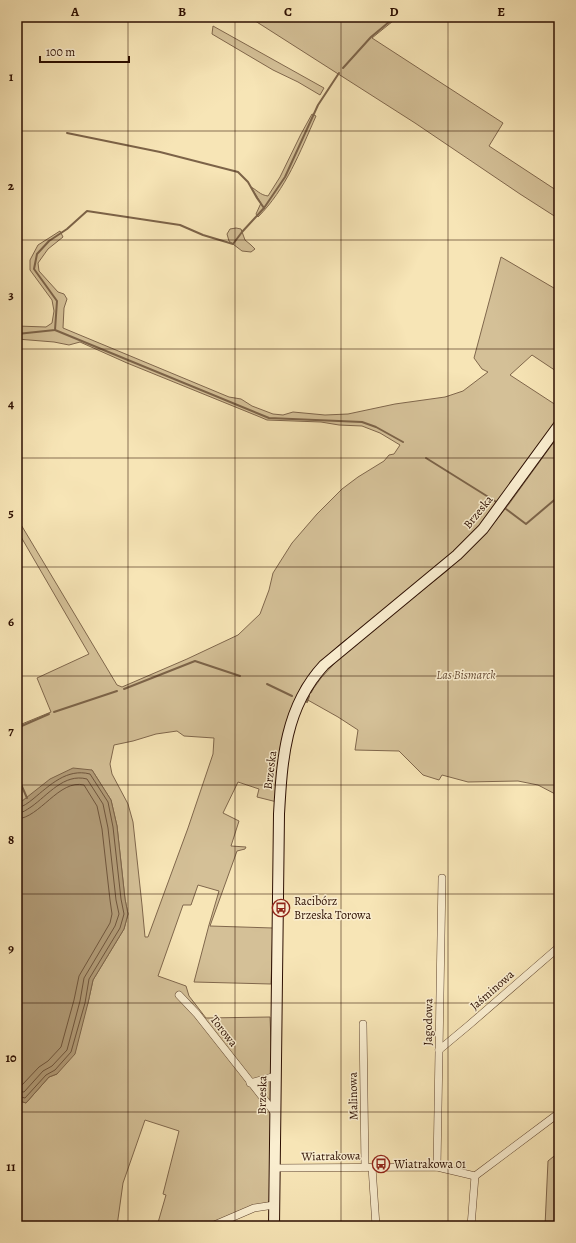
<svg xmlns="http://www.w3.org/2000/svg" width="576" height="1243" font-family="Alegreya,serif">
<style>
.green{fill:#d4c097;stroke:#80674c;fill-rule:evenodd}
.water{fill:#b29c78;stroke:#7c6348}
.lines{fill:none;stroke-linecap:round;stroke-linejoin:round}
.shore{stroke:#6f553c;stroke-width:1}
.stream{stroke:#7c6348;stroke-width:2}
.street-casing{stroke:#5f442e;stroke-width:8}
.secondary-casing{stroke:#2c0e00;stroke-width:12}
.street{stroke:#faeed0;stroke-width:7}
.secondary{stroke:#faeed0;stroke-width:10}
.grid{fill:none;stroke:#2c0e00;stroke-width:1;stroke-opacity:0.55}
.labels{text-anchor:middle;stroke-width:3;stroke-linejoin:round;paint-order:stroke}
.street-label{font-size:12px;fill:#2c0e00;stroke:#faeed0}
.park-label{font-size:12px;font-style:italic;fill:#674c35;stroke:#faeed0}
.poi-label{font-size:12px;fill:#2c0e00;stroke:#faeed0;text-anchor:start}
.neatline{fill:none;stroke:#2c0e00;stroke-width:1.5}
.grid-label{font-size:13px;text-anchor:middle;font-weight:bold;fill:#2c0e00}
</style>
<rect width="100%" height="100%" fill="#f7e5b6"/>
<filter id="stains"><feTurbulence type="fractalNoise" baseFrequency=".005" numOctaves="4"/><feColorMatrix values="0 0 0 0 .2 0 0 0 0 .09 0 0 0 0 .02 0 0 0 .5 -.17"/></filter>
<radialGradient id="worn" r=".72"><stop offset=".6" stop-color="#630" stop-opacity="0"/><stop offset="1" stop-color="#630" stop-opacity=".3"/></radialGradient>
<g class="green">
<path d="M249,17H398L372,38L503,123L489,146L559,192V219L520,194L415,123Z"/>
<path d="M213,26L324,88L320,95L298,82L273,70L212,34Z"/>
<path d="M312,114L316,116C300,152 286,189 258,217L256,214L261,203L251,187C257,190 260,195 268,196L280,177L301,134Z"/>
<path d="M236,228L241,229L245,240L251,245L255,249L251,252L242,251L229,241L227,234L230,229Z"/>
<path d="M60,231L63,237L48,249L38,263L39,271L58,292L64,294L67,299L64,308L63,328L229,397L241,399L252,406L273,414L283,415L293,412L325,415L348,414L395,404L445,397L463,391L488,372L482,369L474,358L501,257L559,291V373L532,355L510,375L559,407V417L496,507L461,547L376,618L357,631L338,646L316,667L302,685L295,701L277,802L257,797L259,789L238,782L223,813L239,821L231,846L246,847L245,849L237,851L210,926L273,928L271,984L194,982L209,925L219,891L198,885L191,905H183L158,976L186,986L189,996L206,1018L270,1017L272,1064V1201L241,1211L205,1226H157L166,1195L163,1194L179,1131L145,1120L123,1183L117,1226H17V1100L26,1103L49,1077L57,1074L88,1003L93,980L124,929L128,914L125,899L117,826L111,800L92,770L27,798L17,805V726L51,712L37,678L89,654L17,530V518L117,685L122,687L187,659L238,635L260,614L269,590L273,573L292,543L317,514L342,489L358,477L384,461L389,455L394,454L400,445L380,433L362,426L339,425L321,422L267,420L260,417L127,363L80,342L69,345L54,342L17,339V326L46,327L52,323L54,311L52,300L30,270V260L38,245ZM177,731L184,736L214,738L213,754L188,828L148,937H145L142,905L133,822L128,804L112,774L110,764L114,745L133,741L156,734Z"/>
<path d="M559,435V796L538,785L518,781L468,782L442,775L439,780L423,775L399,751L355,750L358,730L338,717L306,699L321,678L345,652L448,570L490,528L509,504Z"/>
<path d="M559,1152V1226H545L548,1161Z"/>
</g>
<path class="water" d="M73,768L92,770L111,800L117,826L125,899L128,914L124,929L93,980L88,1003L75,1054L57,1074L49,1077L26,1103L17,1100V805L50,779Z"/>
<g class="lines">
<g class="shore">
<path d="M17,808C23,807 28,803 33,799C50,785 67,768 90,774L108,802L113,827L121,899L124,914L120,928L89,979L85,1003L71,1052L55,1070L46,1075L25,1098L17,1096"/>
<path d="M17,813C23,813 26,810 31,807C48,795 64,773 87,779L103,804L108,828L116,900L119,914L115,926L84,978L80,1001L67,1050L52,1066L43,1071L24,1092L17,1091"/>
<path d="M17,819C40,818 59,779 84,785L97,806L102,829L110,900L112,914L110,923L79,976L74,1000L61,1047L48,1061L39,1067L22,1085H17"/>
</g>
<g class="stream">
<path d="M343,68L371,37L395,17"/>
<path d="M67,133L160,152L238,172L248,182L257,198L264,208L285,177L318,105L339,73"/>
<path d="M55,330L269,418L362,422L376,427L403,442"/>
<path d="M17,334L55,330L57,301L34,269L37,254L49,241L67,229L87,211L180,225L203,235L233,244L242,232L264,208"/>
<path d="M426,458L498,503"/>
<path d="M506,509L526,524L559,496"/>
<path d="M267,684L292,696"/>
<path d="M124,689L195,661L240,676"/>
<path d="M311,692L313,688"/>
<path d="M307,702L309,696"/>
<path d="M54,712L117,691"/>
<path d="M17,728L49,714"/>
<path d="M17,775L27,798"/>
</g>
<defs>
<g id="street">
<path d="M179,995L197,1014L275,1113"/>
<path d="M363,1024L365,1167"/>
<path d="M439,1050L469,1025L559,947"/>
<path d="M250,1083L276,1076"/>
<path d="M372,1167L376,1226"/>
<path d="M437,1167L442,878"/>
<path d="M274,1168L437,1167L475,1176L559,1113"/>
<path d="M212,1226L254,1208L274,1205"/>
<path d="M471,1226L475,1176"/>
</g>
<path id="secondary" d="M274,1226L279,814C282,760 285,707 324,665L457,555L483,529L559,425"/>
</defs>
<use href="#street" class="street-casing"/>
<use href="#secondary" class="secondary-casing"/>
<use href="#street" class="street"/>
<use href="#secondary" class="secondary"/>
</g>
<path class="grid" d="M128,17V1226M235,17V1226M341,17V1226M448,17V1226M17,131H559M17,240H559M17,349H559M17,458H559M17,567H559M17,676H559M17,785H559M17,894H559M17,1003H559M17,1112H559"/>
<defs>
<symbol id="bus-ring" viewBox="-11 -11 22 22"><circle r="9.5" fill="#faeed0" stroke="#8f2418" stroke-width="1.5"/><path d="M-5-6H5V4H4V6H2V4H-2V6H-4V4H-5ZM-3.5-4V0h7V-4ZM-3.5 1.2v1.5H-2V1.2ZM2 1.2v1.5H3.5V1.2Z" fill="#8f2418"/></symbol>
</defs>
<g fill-rule="evenodd">
<use href="#bus-ring" x="271" y="898" width="20" height="20"/>
<use href="#bus-ring" x="371" y="1154" width="20" height="20"/>
</g>
<g class="labels">
<g class="street-label">
<text transform="translate(478 512) rotate(-51)" y="4">Brzeska</text>
<text transform="translate(270 770) rotate(-83)" y="4">Brzeska</text>
<text transform="translate(492 990) rotate(-41)" y="4">Jaśminowa</text>
<text transform="translate(428 1022) rotate(-89)" y="4">Jagodowa</text>
<text transform="translate(224 1031) rotate(52)" y="4">Torowa</text>
<text transform="translate(262 1095) rotate(-89)" y="4">Brzeska</text>
<text transform="translate(353 1096) rotate(-91)" y="4">Malinowa</text>
<text transform="translate(331 1156) rotate(-1)" y="4">Wiatrakowa</text>
</g>
<g class="park-label">
<text x="466" y="679">Las Bismarck</text>
</g>
<g class="poi-label">
<text x="294" y="905">Racibórz<tspan x="294" dy="14">Brzeska Torowa</tspan></text>
<text x="394" y="1168">Wiatrakowa 01</text>
</g>
</g>
<rect width="576" height="1243" fill="none" stroke="#f7e5b6" stroke-width="44"/>
<path d="M40 56v6h89v-6" fill="none" stroke="#2c0e00" stroke-width="2"/>
<text x="46" y="56" font-size="12" fill="#2c0e00" stroke="#faeed0" stroke-width="3" paint-order="stroke">100 m</text>
<rect x="22" y="22" width="532" height="1199" class="neatline"/>
<g class="grid-label">
<text x="75" y="16">A</text>
<text x="182" y="16">B</text>
<text x="288" y="16">C</text>
<text x="394" y="16">D</text>
<text x="501" y="16">E</text>
<text x="11" y="81">1</text>
<text x="11" y="190">2</text>
<text x="11" y="299">3</text>
<text x="11" y="408">4</text>
<text x="11" y="517">5</text>
<text x="11" y="626">6</text>
<text x="11" y="735">7</text>
<text x="11" y="844">8</text>
<text x="11" y="953">9</text>
<text x="11" y="1062">10</text>
<text x="11" y="1171">11</text>
</g>
<rect width="100%" height="100%" filter="url(#stains)"/>
<rect width="100%" height="100%" fill="url(#worn)"/>
</svg>
